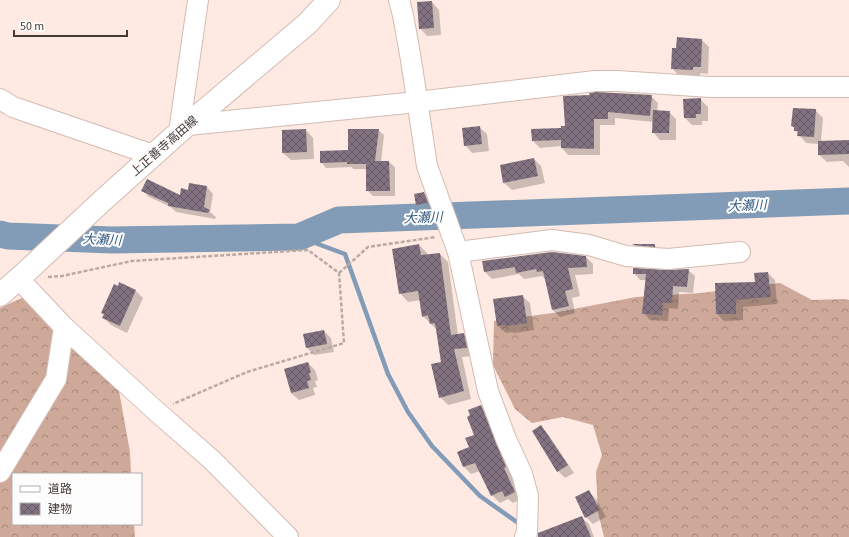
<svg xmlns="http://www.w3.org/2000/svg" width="849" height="537" font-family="'Source Sans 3','Noto Sans JP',sans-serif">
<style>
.forest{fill:url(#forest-crowns)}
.shadow{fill:#0003}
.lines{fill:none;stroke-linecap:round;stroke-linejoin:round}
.stream{stroke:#829cb7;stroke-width:4.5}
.river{stroke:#829cb7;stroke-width:27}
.building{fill:url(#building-cross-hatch)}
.minor-casing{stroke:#d3bbb2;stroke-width:22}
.major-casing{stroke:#d3bbb2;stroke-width:24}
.path{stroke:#baaaa3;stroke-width:2.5;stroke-dasharray:4 2;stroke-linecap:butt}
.minor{stroke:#fff;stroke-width:20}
.major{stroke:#fff;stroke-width:22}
.labels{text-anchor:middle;stroke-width:4;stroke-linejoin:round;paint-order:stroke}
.street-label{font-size:12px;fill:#443a36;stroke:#fcfcfc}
.water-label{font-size:13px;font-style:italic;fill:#325a82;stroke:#fcfcfc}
</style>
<defs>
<pattern id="forest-crowns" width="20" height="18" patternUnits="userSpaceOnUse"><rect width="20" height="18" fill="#cea899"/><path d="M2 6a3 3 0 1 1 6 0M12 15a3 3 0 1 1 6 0" fill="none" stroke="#a98a7e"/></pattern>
<pattern id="building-cross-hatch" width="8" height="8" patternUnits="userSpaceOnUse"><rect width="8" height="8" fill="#827281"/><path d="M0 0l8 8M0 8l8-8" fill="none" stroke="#665a65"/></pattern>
</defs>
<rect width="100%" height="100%" fill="#feeae2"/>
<g class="forest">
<path d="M780,283L812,300L845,299L849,300V537H604L598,512L596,472L602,455L593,425L563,417L532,423L515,409L493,365L494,321L553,313L636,297L701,293Z"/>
<path d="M24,297L119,391L130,452L131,474H13V524H134L135,537H0V308Z"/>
</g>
<g class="shadow">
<path d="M432,2L439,10L441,35L427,36L420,28Z"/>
<path d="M678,38L702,40L709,47L708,74L700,73V77L679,76L672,68L677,49Z"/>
<path d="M651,96L658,103L657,112H669L676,119V140H660L653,132V122L615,118V125H600V155H568L562,148V146L540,148L533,141L566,127Z"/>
<path d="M700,99L708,107V121H702V125H692L685,118L684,100Z"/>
<path d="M815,110L823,118L821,141H849V167L843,161L827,162L819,155V144L806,143L795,130V128L792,126Z"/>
<path d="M479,127L487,134L489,151L472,153L465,145Z"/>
<path d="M306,130L313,138L314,159L291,160L283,153Z"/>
<path d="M378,130L384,135L381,162H389L395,167V196H373L367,190V169H353L352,167L326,168L321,162L349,151Z"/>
<path d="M534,159L541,166L545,183L512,190L504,183L501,166Z"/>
<path d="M190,184L207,187L213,194L210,212L216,217L215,219L176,212L171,207L149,197L143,191L180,197L188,191Z"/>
<path d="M424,193L427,196L431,206L420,208L417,205Z"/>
<path d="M419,245L427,253L428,255L440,254L448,262L458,335L463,334L472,342L474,356L462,357L471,399L448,405L440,397L442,363L437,330L423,316L420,300L408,302L400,293Z"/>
<path d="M635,245H654L658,249L638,248Z"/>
<path d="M586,257L593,264V274L575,275L580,296L572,298L575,313L560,317L553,310L545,279L542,276L524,279L519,274L492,279L485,272L483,261Z"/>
<path d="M688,270L695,276L693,293L679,292L678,309L669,308L668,321L650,320L644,313L646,280H640L634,273Z"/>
<path d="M768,273L775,280L777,304L743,307V320L724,321L717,314Z"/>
<path d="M136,291L143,298L127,333L111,325L104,318L105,315L102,313Z"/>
<path d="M522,296L530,303L534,330L514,333L512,332L506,333L498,326Z"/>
<path d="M324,331L331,338L334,352L314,355L307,348Z"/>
<path d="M308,363L315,370L318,380L315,381L317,387L313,388L315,395L299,400L291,393Z"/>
<path d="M481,406L488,414L512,475H511L521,499L513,503L508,499L500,503L492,495L480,471L471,474L464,467L459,452L470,448L475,436Z"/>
<path d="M541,426L548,434L574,473L565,478L558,471Z"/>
<path d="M589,492L596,499L606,517L593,524L586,517Z"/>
<path d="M581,517L589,524L594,537H548Z"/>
</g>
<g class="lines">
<path class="stream" d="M299,237L345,254L388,374L408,412L432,446L480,496L521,525"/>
<path class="river" d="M0,234L8,236L112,240L299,237L339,220L849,201"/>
</g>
<g class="building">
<path d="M432,1L434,28L419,29L417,2Z"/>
<path d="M677,37L702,39L701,67H693V70L671,69L672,48H676Z"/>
<path d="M596,92L652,95L650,116L608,112V119H594V149L561,148V140L532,141L531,129L561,128V126H565L563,96L590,95L589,93Z"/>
<path d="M701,98V114H696V118H684L683,99Z"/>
<path d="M793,108L816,109L814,137L797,136L798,131H794V127L791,126Z"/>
<path d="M653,110L670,111L669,133H652Z"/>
<path d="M480,126L482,144L464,146L462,128Z"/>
<path d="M306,129L307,152L282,153V130Z"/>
<path d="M348,129H379L375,161H389L390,191H366V164H347V162L320,163V151L348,150Z"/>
<path d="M849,140V154L818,155V141Z"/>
<path d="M534,158L538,176L503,183L500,165Z"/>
<path d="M147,179L180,195L181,188L188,190L189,183L207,186L204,207L210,210L208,213L168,206V203L141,191Z"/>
<path d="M424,192L428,203L416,205L414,194Z"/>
<path d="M419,244L421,255L440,253L451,335L464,333L467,348L454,349L464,391L439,398L431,364L441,362L435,323L430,324L428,315L422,317L418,291L399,294L392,249Z"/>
<path d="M633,244H655V247L633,245Z"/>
<path d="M552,252L586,256L587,267L568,268L573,289L565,291L569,306L552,310L543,271L537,272L536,269L516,273L515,267L484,272L482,261Z"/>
<path d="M633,268L667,270L689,269L687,287L673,286L672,303H663L662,315L642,314L646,274H633Z"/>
<path d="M768,272L771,297L736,300V314H716L715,283L755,282L754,273Z"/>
<path d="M119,282L136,290L120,326L102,318L104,314L101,313L114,284L118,286Z"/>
<path d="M523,295L527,323L506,326L505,325L497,326L493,299Z"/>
<path d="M324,330L327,344L306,348L303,334Z"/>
<path d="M308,362L311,373H309L311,380L307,381L309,388L291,393L284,369Z"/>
<path d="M481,405L506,467L504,468L515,492L505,497L502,491L491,496L475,463L463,467L457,452L469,447L465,438L474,435L467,417L470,415L468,410Z"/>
<path d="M541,425L568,465L557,472L532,431Z"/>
<path d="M589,490L600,510L585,518L575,497Z"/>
<path d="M582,516L591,537H538V533Z"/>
</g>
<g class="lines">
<defs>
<g id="minor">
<path d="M399,0L403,15L411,60L427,166L458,252L488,391L506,439L522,474L528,496L527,533L525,537"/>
<path d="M0,99L13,107L153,155"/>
<path d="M188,125L417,102L595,81H617L711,87H849"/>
<path d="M179,132L198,0"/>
<path d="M458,252L552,240L589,245L626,256L668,259L740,252"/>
<path d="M19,279L64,327L156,411L212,460L288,537"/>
<path d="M0,472L56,379L64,327"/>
</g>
<path id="major" d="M0,295L25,273L101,202L179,132L308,23L329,0"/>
</defs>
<use href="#minor" class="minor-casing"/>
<use href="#major" class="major-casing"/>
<g class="path">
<path d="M339,273L368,247L436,237"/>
<path d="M48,277L62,276L132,261L308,250L339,273L344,343L247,372L173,404"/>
</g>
<use href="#minor" class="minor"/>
<use href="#major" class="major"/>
</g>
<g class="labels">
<g class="street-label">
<text transform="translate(164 146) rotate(-41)" y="4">上正善寺高田線</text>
</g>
<g class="water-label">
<text transform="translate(747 205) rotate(-2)" y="5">大瀬川</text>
<text transform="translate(423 217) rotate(-2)" y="5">大瀬川</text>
<text transform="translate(102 239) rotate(2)" y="5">大瀬川</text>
</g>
</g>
<rect x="12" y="473" width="130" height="52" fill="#fcfcfc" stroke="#b2aead"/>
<rect x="20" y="486" width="20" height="6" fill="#ffffff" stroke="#b2aead"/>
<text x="48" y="493" font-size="12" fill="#443a36">道路</text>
<rect x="20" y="503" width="20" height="12" fill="url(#building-cross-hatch)" stroke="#b2aead"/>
<text x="48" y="513" font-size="12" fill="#443a36">建物</text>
<path d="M14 30v6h113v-6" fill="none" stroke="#443a36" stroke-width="2"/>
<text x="20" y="30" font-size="12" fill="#443a36" stroke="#fcfcfc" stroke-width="3" paint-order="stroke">50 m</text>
</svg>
